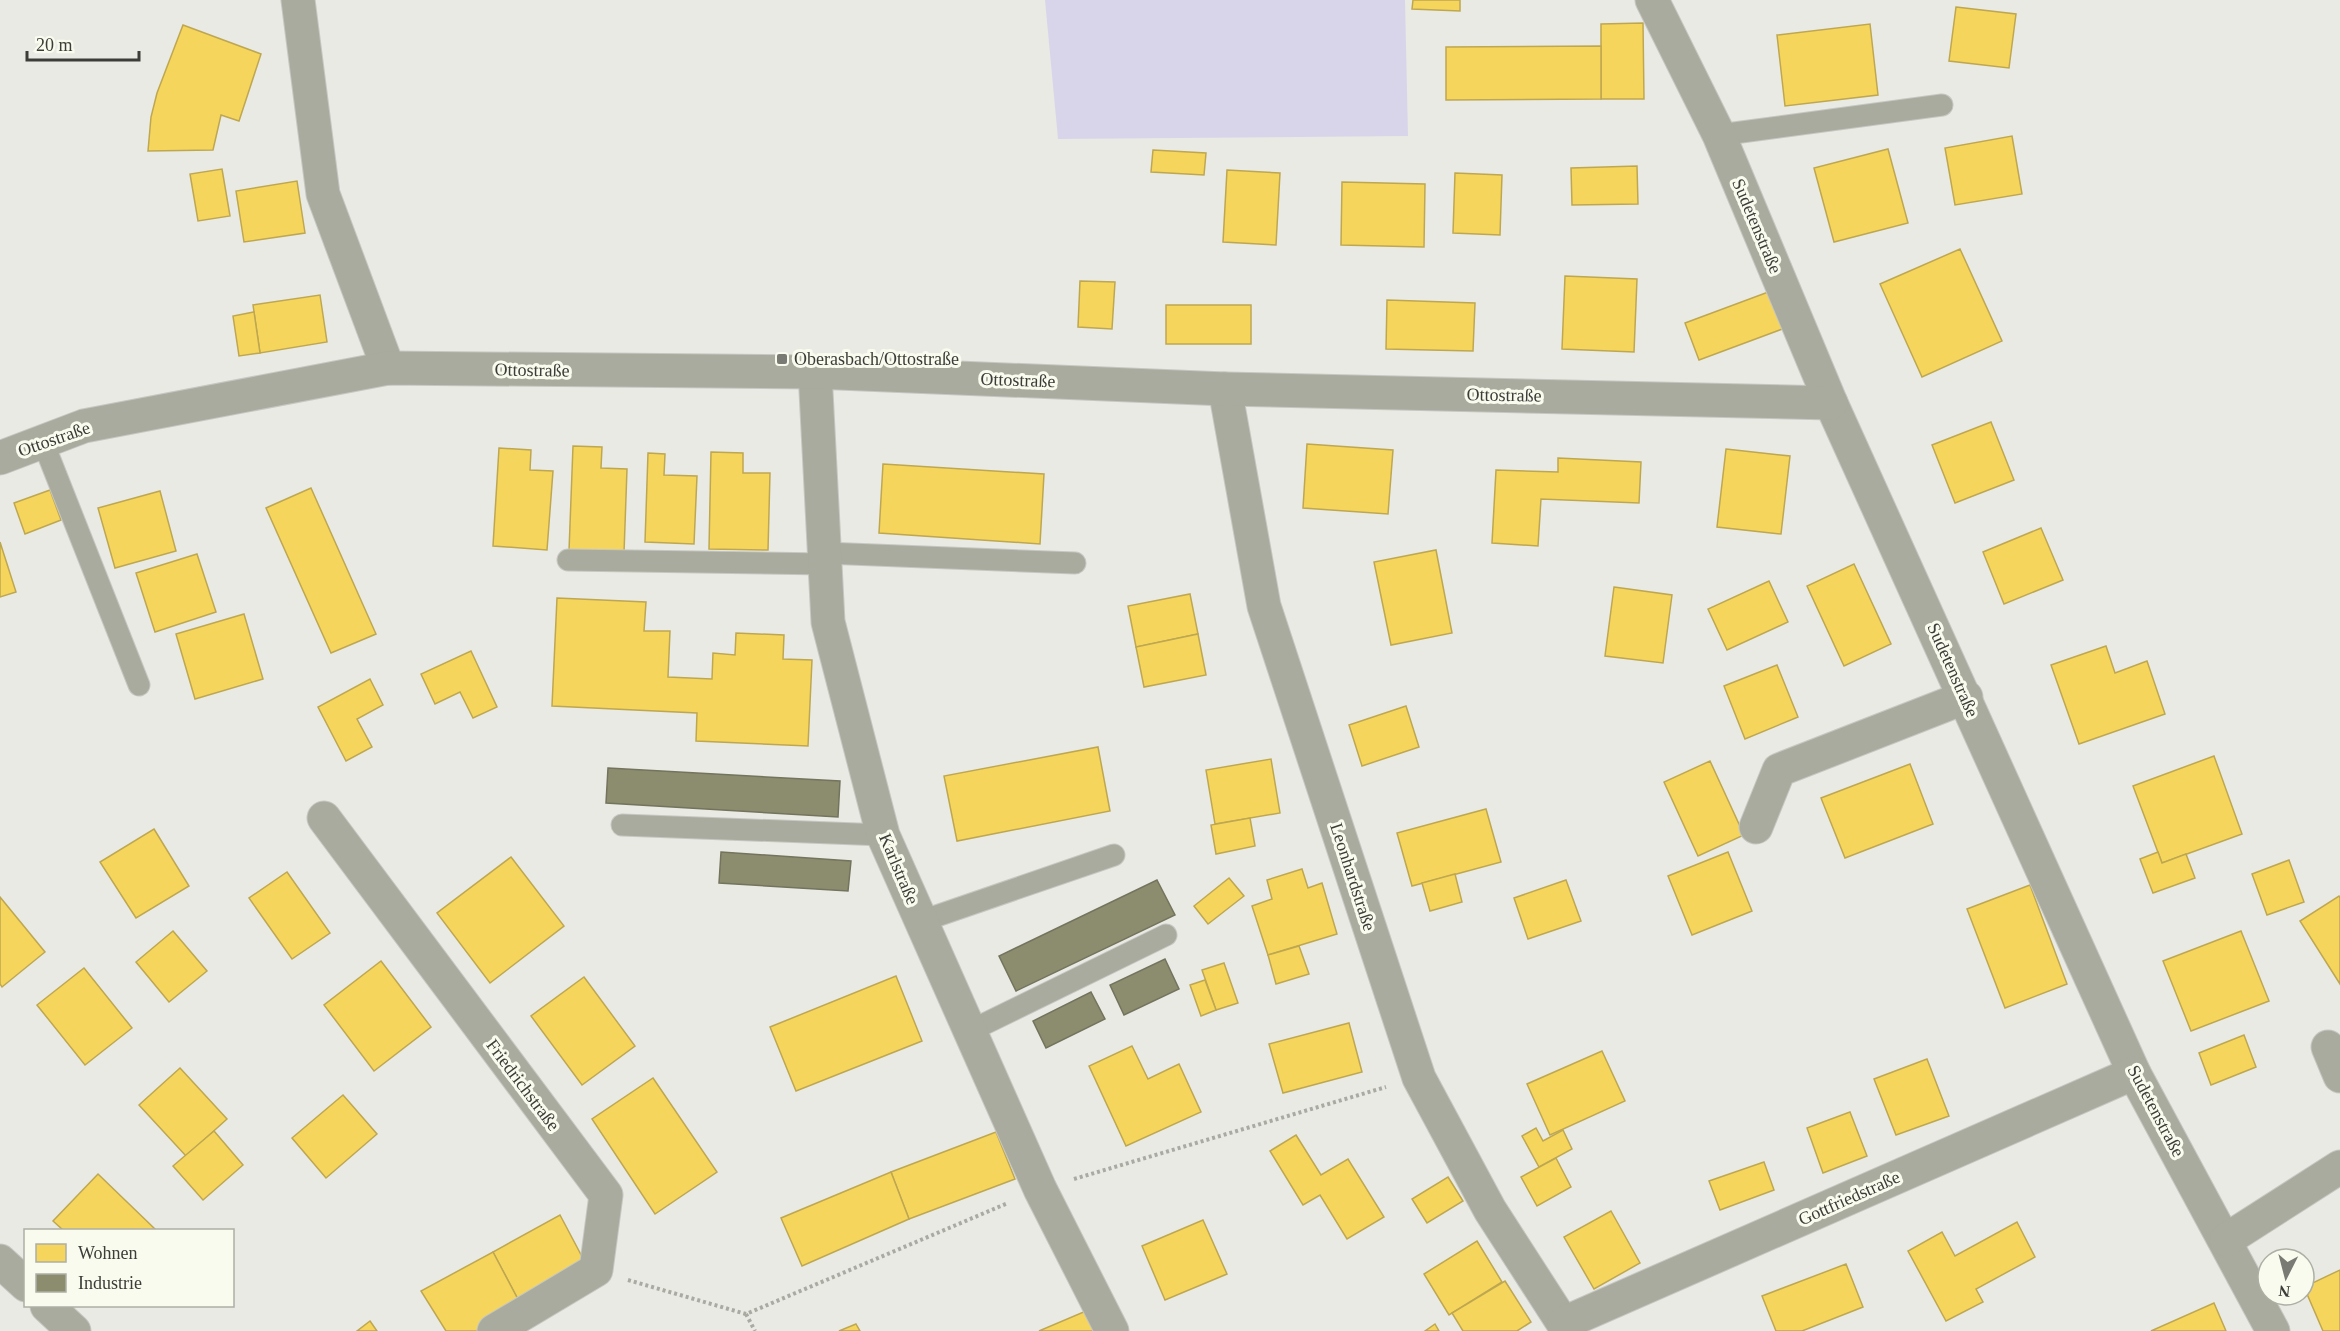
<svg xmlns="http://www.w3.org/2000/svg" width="2340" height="1331" font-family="'Times New Roman',serif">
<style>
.green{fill:#d8d5eb}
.homes{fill:#f6d55c;stroke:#bea751;stroke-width:1.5}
.industry{fill:#8c8c6e;stroke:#74745e;stroke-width:1.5}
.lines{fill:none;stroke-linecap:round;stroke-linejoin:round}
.lane-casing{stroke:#c6c7c2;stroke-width:23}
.street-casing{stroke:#c6c7c2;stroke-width:35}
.path{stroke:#a9aba2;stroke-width:4;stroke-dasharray:3 3;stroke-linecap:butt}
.lane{stroke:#a8ab9d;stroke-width:21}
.street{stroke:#a8ab9d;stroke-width:33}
.poi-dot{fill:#797a74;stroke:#f8fbee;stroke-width:2}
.labels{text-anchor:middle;stroke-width:6;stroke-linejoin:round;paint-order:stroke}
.street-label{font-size:18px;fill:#3c3d38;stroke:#f8fbee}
.poi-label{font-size:18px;fill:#3c3d38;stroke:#f8fbee;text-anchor:start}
</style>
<rect width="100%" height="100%" fill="#e9eae4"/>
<path class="green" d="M1045,0H1405L1408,136L1058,139Z"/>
<g class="homes">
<path d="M1413,0H1460V11L1412,9Z"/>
<path d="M1956,7L2016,14L2009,68L1949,61Z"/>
<path d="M1643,23L1644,99H1601V24Z"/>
<path d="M1870,24L1878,95L1785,106L1777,35Z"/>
<path d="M183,25L261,54L239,121L221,115L213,150L148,151L151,117L157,93Z"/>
<path d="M1601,46V99L1446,100V47Z"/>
<path d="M2012,136L2022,194L1955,205L1945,148Z"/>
<path d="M1888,149L1908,223L1834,242L1814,168Z"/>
<path d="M1153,150L1206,153L1204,175L1151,172Z"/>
<path d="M1637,166L1638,204L1572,205L1571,168Z"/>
<path d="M222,169L230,216L198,221L190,174Z"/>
<path d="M1227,170L1280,173L1276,245L1223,242Z"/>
<path d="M1455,173L1502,175L1500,235L1453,233Z"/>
<path d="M297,181L305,233L244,242L236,191Z"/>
<path d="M1342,182L1425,184L1424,247L1341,245Z"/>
<path d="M1960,249L2002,341L1922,377L1880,284Z"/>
<path d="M1565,276L1637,279L1634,352L1562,349Z"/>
<path d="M1080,281L1115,282L1112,329L1078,327Z"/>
<path d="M1771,291L1785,328L1699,360L1685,323Z"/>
<path d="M320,295L327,342L260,353L253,305Z"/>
<path d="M1387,300L1475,303L1473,351L1386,349Z"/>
<rect x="1166" y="305" width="85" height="39"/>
<path d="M254,312L260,353L239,356L233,316Z"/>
<path d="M1991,422L2014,480L1955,503L1932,445Z"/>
<path d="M1307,444L1393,450L1388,514L1303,508Z"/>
<path d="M573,446L602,447L601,468L627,469L624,553L569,551Z"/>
<path d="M499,448L531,450L530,470L553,471L547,550L493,546Z"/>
<path d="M1726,449L1790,456L1781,534L1717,527Z"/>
<path d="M711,452L743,453V473H770L768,550L709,549Z"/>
<path d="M648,453L665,454L664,475L697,476L694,544L645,542Z"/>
<path d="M1558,458L1641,462L1639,503L1541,499L1538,546L1492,543L1496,470L1558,472Z"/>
<path d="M883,464L1044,474L1040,544L879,533Z"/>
<path d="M311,488L376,634L331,653L266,508Z"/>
<path d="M50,490L61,520L25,534L14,503Z"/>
<path d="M160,491L176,551L115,568L98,508Z"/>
<path d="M2041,528L2063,580L2004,604L1983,552Z"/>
<path d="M0,542L16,592L0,597Z"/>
<path d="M1436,550L1452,633L1391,645L1374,562Z"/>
<path d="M197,554L216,612L155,632L136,573Z"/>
<path d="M1854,564L1891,644L1844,666L1807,586Z"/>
<path d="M1769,581L1788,622L1727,650L1708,609Z"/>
<path d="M1614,587L1672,595L1663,663L1605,656Z"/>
<path d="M1190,594L1198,634L1136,647L1128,606Z"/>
<path d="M557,598L646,602L644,631H670L668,677L712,679L713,653L735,655L736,633L784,635L783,659L812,660L808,746L696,741L697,713L552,706Z"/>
<path d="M244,614L263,679L195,699L176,634Z"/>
<path d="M1198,634L1206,675L1144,687L1136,647Z"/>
<path d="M2106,646L2115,673L2147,661L2165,714L2079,744L2051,665Z"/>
<path d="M471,651L497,707L473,718L460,692L435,704L421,674Z"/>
<path d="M1777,665L1798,717L1745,739L1724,686Z"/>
<path d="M370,679L383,705L357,719L372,747L346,761L318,707Z"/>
<path d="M1406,706L1419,747L1362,766L1349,725Z"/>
<path d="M1098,747L1110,811L957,841L944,776Z"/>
<path d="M2214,756L2242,834L2162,863L2133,786Z"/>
<path d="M1271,759L1280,813L1215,824L1206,770Z"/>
<path d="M1710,761L1744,835L1698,856L1664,782Z"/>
<path d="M1910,764L1933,824L1845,858L1821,798Z"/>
<path d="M1486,809L1501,862L1412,886L1397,833Z"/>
<path d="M1250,818L1255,846L1216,854L1211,825Z"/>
<path d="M154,829L189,886L136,918L100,862Z"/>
<path d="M1728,852L1752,911L1692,935L1668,876Z"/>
<path d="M2158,852L2162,863L2186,854L2195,878L2153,893L2140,859Z"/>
<path d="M511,857L564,926L490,983L437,913Z"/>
<path d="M2289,860L2304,902L2267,915L2252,874Z"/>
<path d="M1302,869L1308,888L1322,883L1337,934L1268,955L1252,906L1272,899L1267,880Z"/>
<path d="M287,872L330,933L292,959L249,898Z"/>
<path d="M1455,874L1462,902L1430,911L1422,883Z"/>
<path d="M1229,878L1244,896L1208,924L1194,906Z"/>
<path d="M1566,880L1581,921L1528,939L1514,898Z"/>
<path d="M2030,885L2067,984L2005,1008L1967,909Z"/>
<path d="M2339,896L2340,898V984L2300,921Z"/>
<path d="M0,897L45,952L2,987L0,984Z"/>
<path d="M173,931L207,971L169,1002L136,962Z"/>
<path d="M2241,931L2269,1001L2191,1031L2163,961Z"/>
<path d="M1299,946L1309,974L1276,984L1268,955Z"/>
<path d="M381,961L431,1027L374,1071L324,1005Z"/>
<path d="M1224,963L1238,1003L1216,1010L1202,970Z"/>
<path d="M84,968L132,1028L85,1065L37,1005Z"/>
<path d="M896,976L922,1041L796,1091L770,1027Z"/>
<path d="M584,977L635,1046L582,1085L531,1016Z"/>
<path d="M1205,980L1216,1010L1201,1016L1190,985Z"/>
<path d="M1349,1023L1362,1072L1283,1093L1269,1044Z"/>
<path d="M2244,1035L2256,1067L2211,1085L2199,1053Z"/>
<path d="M1132,1046L1148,1079L1179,1064L1201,1112L1126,1146L1089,1066Z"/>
<path d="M1602,1051L1625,1101L1550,1135L1527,1084Z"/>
<path d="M1927,1059L1949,1116L1896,1135L1874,1079Z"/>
<path d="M180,1068L227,1119L186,1156L139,1105Z"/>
<path d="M653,1078L717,1172L655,1214L592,1119Z"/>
<path d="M343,1095L377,1134L326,1178L292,1138Z"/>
<path d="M1850,1112L1867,1156L1823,1173L1807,1128Z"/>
<path d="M1536,1128L1543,1141L1563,1130L1572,1149L1539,1167L1522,1136Z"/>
<path d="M214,1131L243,1165L203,1200L173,1166Z"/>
<path d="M996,1132L1015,1179L909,1219L891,1172Z"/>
<path d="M1296,1135L1321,1175L1348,1159L1384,1217L1347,1239L1320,1195L1303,1205L1270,1151Z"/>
<path d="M1556,1158L1571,1187L1537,1206L1521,1177Z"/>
<path d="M1764,1162L1774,1190L1720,1210L1709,1181Z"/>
<path d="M891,1172L909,1219L802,1266L781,1218Z"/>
<path d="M98,1174L156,1230H63L53,1221Z"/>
<path d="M1448,1177L1463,1201L1427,1223L1412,1199Z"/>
<path d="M1611,1211L1640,1263L1594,1289L1564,1237Z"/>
<path d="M560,1215L588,1268L521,1305L493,1252Z"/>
<path d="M1203,1220L1227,1274L1165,1300L1142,1246Z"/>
<path d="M2017,1222L2035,1257L1976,1289L1983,1302L1946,1321L1908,1251L1942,1232L1955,1256Z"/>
<path d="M1477,1241L1502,1282L1449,1315L1424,1274Z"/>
<path d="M493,1252L521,1305L478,1331H446L421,1291Z"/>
<path d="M1846,1264L1863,1307L1802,1331H1776L1762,1296Z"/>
<path d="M2340,1270V1331H2323L2304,1287Z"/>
<path d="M1505,1281L1531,1322L1517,1331H1463L1452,1313Z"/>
<path d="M2214,1303L2226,1331H2151Z"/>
<path d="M1086,1311L1094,1331H1039Z"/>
<path d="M370,1321L377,1331H357Z"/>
<path d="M856,1324L860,1331H839Z"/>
<path d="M1435,1324L1439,1331H1425Z"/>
</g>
<g class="industry">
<path d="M608,768L840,781L838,817L606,803Z"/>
<path d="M721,852L851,861L848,891L719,883Z"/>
<path d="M1157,880L1175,915L1016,991L999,956Z"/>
<path d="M1165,959L1179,989L1124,1015L1110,985Z"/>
<path d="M1091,992L1105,1019L1046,1048L1033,1021Z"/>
</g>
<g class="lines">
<defs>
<g id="lane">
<path d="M1719,135L1942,105"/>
<path d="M43,442L139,685"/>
<path d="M825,553L1075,563"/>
<path d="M568,560L825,564"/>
<path d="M622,825L883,835"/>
<path d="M922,921L1114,855"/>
<path d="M970,1031L1166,935"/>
</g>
<g id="street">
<path d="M298,0L323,194L388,368"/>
<path d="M1652,0L1719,135L1831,403L2134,1073L2273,1331"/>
<path d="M815,372L828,622L883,835L1040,1189L1112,1331"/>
<path d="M1225,389L1264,606L1419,1078L1490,1210L1568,1331"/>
<path d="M0,458L84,426L388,368L815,372L1225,389L1831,403"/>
<path d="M324,818L606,1195L596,1270L494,1331"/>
<path d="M1756,827L1779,770L1966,697"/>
<path d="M2328,1047L2340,1076"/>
<path d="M2226,1240L2340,1167"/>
<path d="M0,1261L26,1285"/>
<path d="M47,1306L74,1331"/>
<path d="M1564,1323L2134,1073"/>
</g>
</defs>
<use href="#lane" class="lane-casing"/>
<use href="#street" class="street-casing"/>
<g class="path">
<path d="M1074,1179L1386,1087"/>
<path d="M628,1280L746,1314L1008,1203"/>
<path d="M746,1314L755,1331"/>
</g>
<use href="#lane" class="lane"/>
<use href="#street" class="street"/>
</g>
<rect class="poi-dot" x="776" y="353" width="12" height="12" rx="3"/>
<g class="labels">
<g class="street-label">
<text transform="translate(1757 226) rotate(67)" y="6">Sudetenstraße</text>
<text transform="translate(532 370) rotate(1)" y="6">Ottostraße</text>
<text transform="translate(1018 380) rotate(2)" y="6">Ottostraße</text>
<text transform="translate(1504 395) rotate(1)" y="6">Ottostraße</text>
<text transform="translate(54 439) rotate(-19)" y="6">Ottostraße</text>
<text transform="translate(1953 670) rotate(66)" y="6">Sudetenstraße</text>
<text transform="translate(899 869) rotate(67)" y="6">Karlstraße</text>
<text transform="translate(1353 877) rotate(72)" y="6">Leonhardstraße</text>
<text transform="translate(523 1085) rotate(53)" y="6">Friedrichstraße</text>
<text transform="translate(2156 1111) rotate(62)" y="6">Sudetenstraße</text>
<text transform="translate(1849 1198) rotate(-24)" y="6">Gottfriedstraße</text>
</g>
<g class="poi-label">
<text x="794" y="365">Oberasbach/Ottostraße</text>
</g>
</g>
<rect x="24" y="1229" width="210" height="78" fill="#f8fbee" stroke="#adafa5" stroke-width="1.5"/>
<rect x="36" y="1244" width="30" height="18" fill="#f6d55c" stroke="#adafa5" stroke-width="1.5"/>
<text x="78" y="1259" font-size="18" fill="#3c3d38">Wohnen</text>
<rect x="36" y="1274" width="30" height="18" fill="#8c8c6e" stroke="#adafa5" stroke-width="1.5"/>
<text x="78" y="1289" font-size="18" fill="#3c3d38">Industrie</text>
<g transform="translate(2286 1277) rotate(186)"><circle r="28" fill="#f8fbee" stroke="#adafa5" stroke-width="1.5"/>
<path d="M0-4.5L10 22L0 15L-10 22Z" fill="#797a74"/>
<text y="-9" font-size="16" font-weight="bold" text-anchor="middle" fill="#3c3d38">N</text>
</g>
<path d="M27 51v9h112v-9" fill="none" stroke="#3c3d38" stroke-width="3"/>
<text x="36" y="51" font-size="18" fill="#3c3d38" stroke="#f8fbee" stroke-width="4.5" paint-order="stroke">20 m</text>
</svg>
